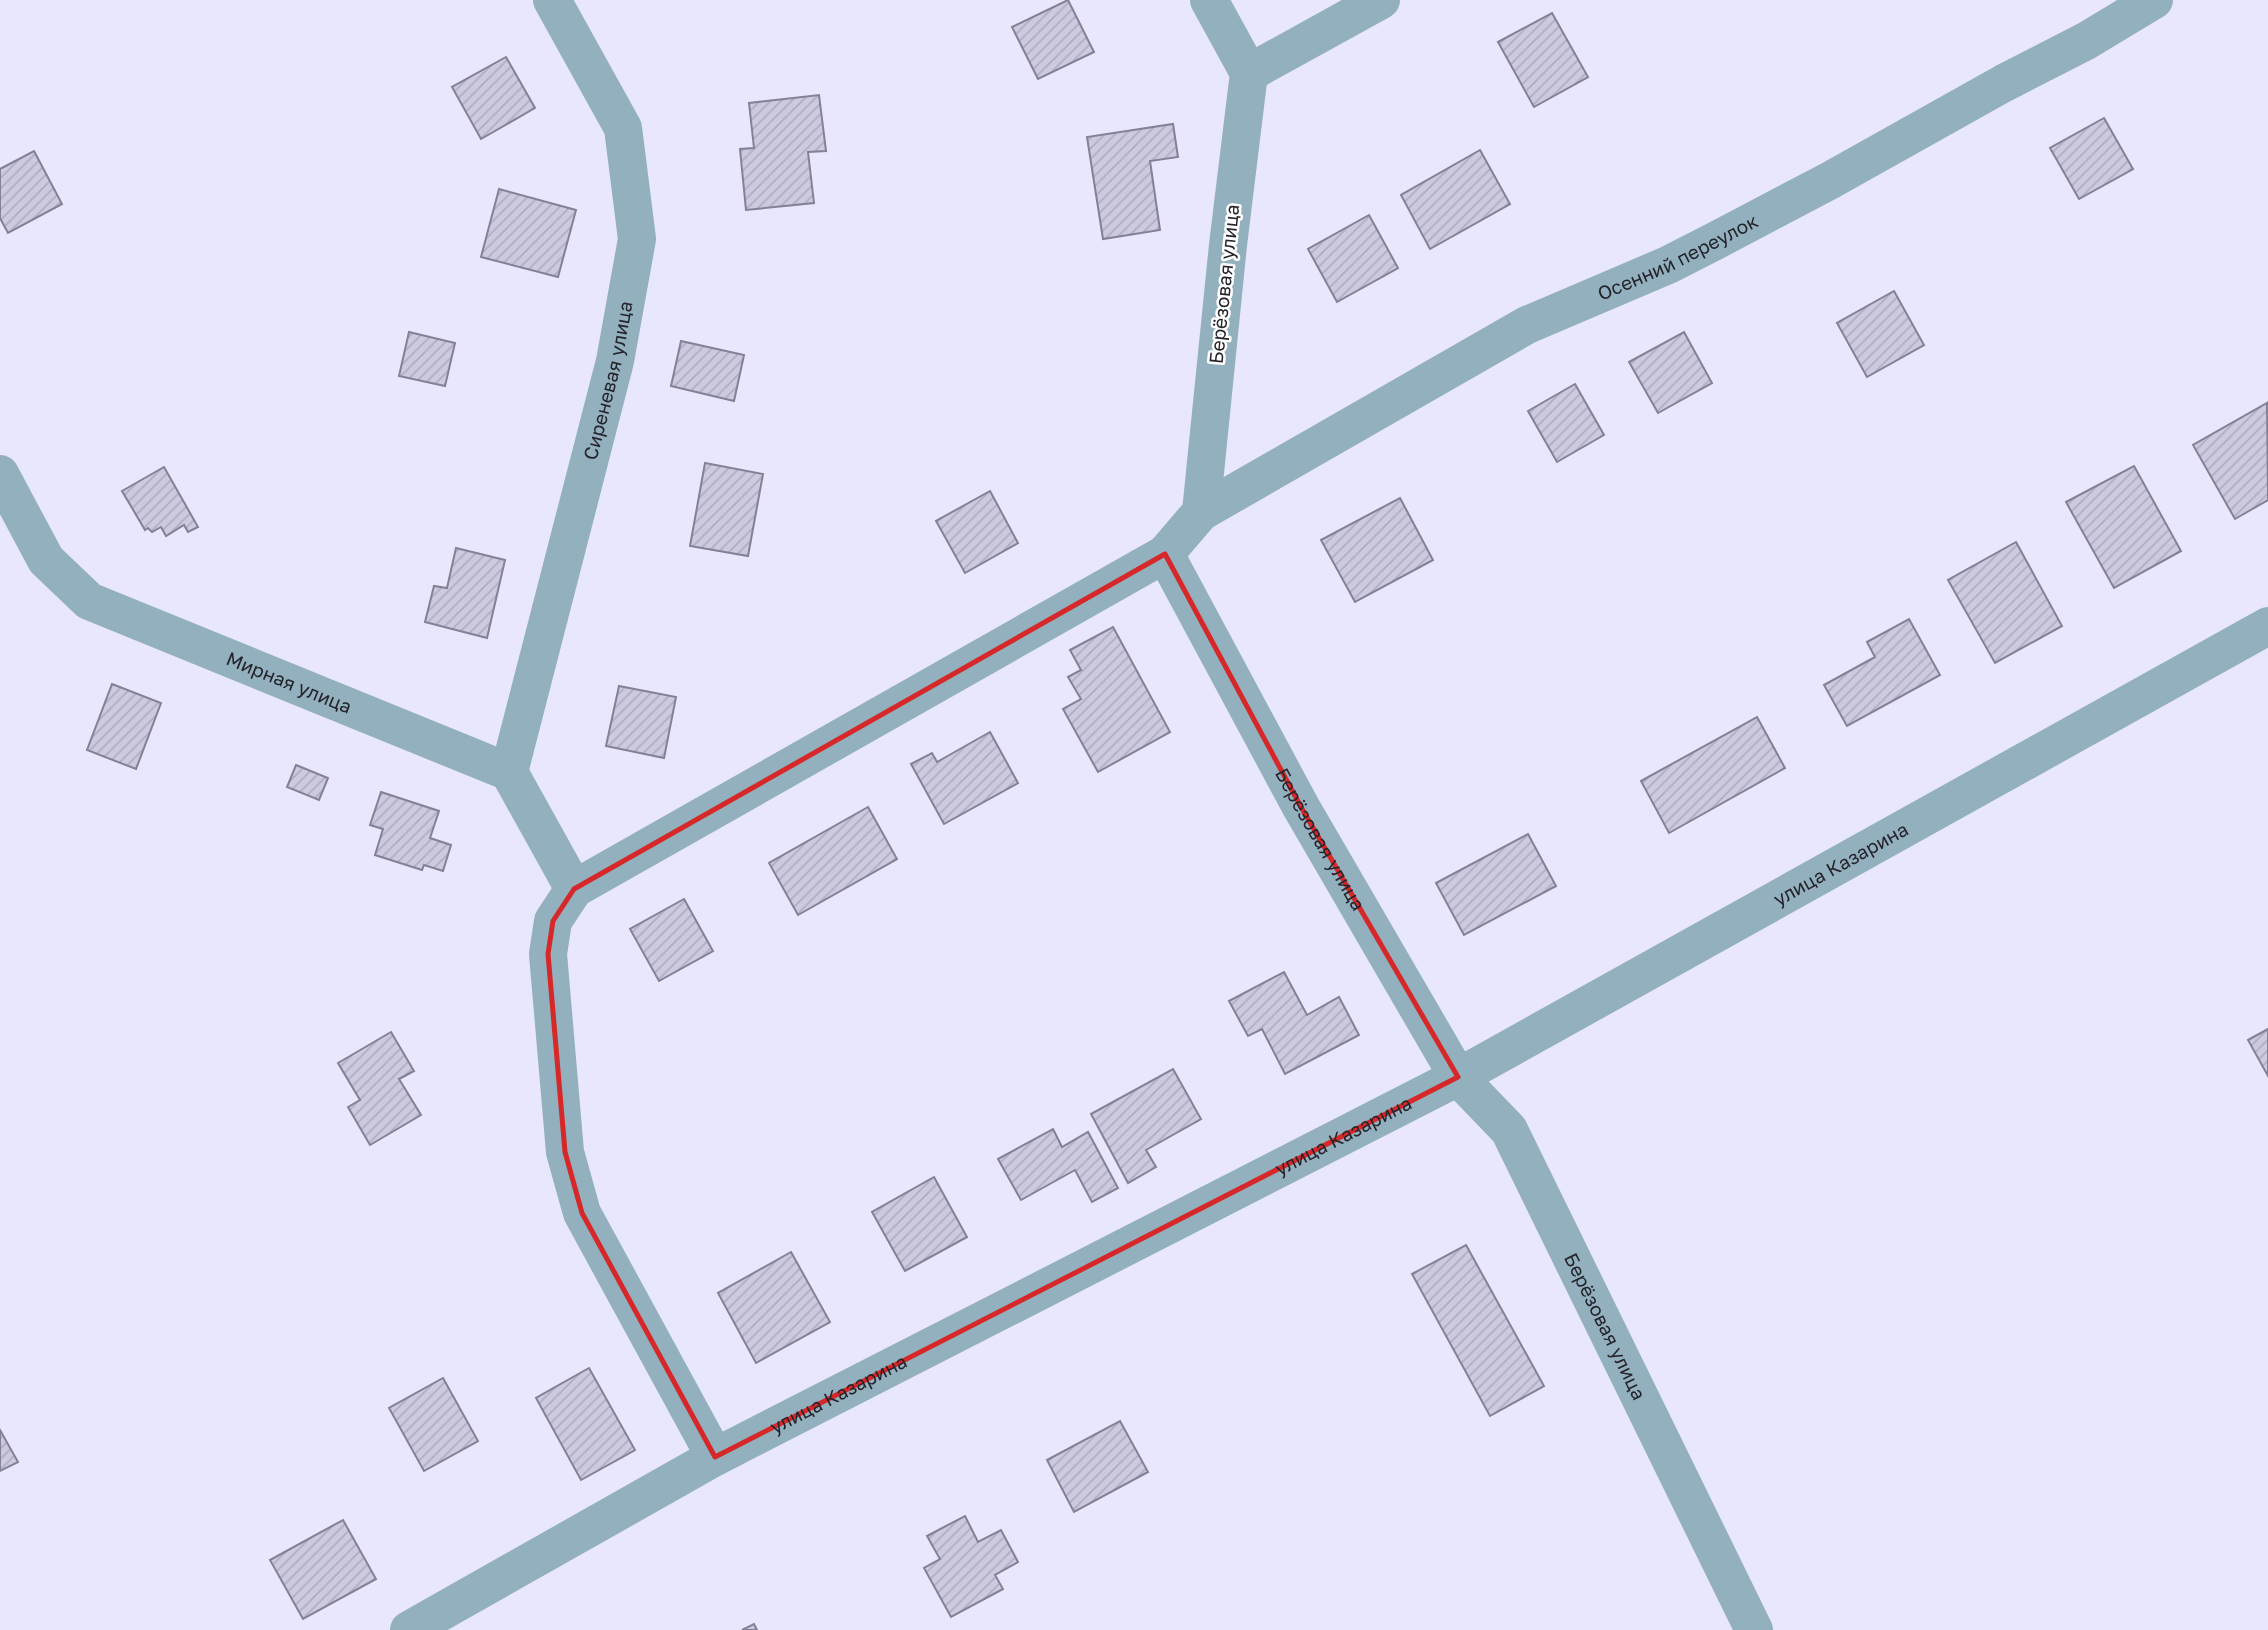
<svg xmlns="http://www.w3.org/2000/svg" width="2268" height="1630" font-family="'Golos Text',sans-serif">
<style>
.building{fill:url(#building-hatch);stroke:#838195;stroke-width:2}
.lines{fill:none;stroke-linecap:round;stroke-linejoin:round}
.minor{stroke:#92b0bd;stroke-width:38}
.marked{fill:none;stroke:#d62828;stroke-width:5;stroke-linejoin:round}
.labels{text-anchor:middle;stroke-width:5;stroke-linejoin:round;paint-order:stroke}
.street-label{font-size:19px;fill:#25242c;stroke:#fff}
</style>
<defs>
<pattern id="building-hatch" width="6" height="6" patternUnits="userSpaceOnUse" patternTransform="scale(1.75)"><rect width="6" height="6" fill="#cdcae0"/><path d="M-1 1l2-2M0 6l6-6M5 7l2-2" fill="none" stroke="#b0adc0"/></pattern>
</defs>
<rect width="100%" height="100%" fill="#e9e7fd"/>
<g class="building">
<path d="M1068,0L1094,52L1038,79L1012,27Z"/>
<path d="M1552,13L1588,77L1534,107L1498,42Z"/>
<path d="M506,57L535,108L481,139L452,87Z"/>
<path d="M819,95L826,151L808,152L814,203L746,210L740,149L754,148L749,103Z"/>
<path d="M2104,118L2133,169L2079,199L2050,148Z"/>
<path d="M1173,124L1178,157L1150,161L1160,230L1103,239L1087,137Z"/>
<path d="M1480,150L1510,204L1430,249L1401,195Z"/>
<path d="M34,151L62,204L8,233L0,218V169Z"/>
<path d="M499,189L576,210L558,277L481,257Z"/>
<path d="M1369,215L1398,268L1337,302L1308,249Z"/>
<path d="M1894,291L1924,345L1867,377L1837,323Z"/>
<path d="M409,332L455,343L445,386L399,376Z"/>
<path d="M1684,332L1712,383L1658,413L1629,362Z"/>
<path d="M681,341L744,355L734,401L671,386Z"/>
<path d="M1575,384L1604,435L1557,462L1528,411Z"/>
<path d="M2267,403L2268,500L2235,519L2193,445Z"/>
<path d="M705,463L763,474L748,556L690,546Z"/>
<path d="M2134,466L2181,551L2114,588L2066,502Z"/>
<path d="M164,467L198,527L188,532L184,525L166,536L161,527L152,532L148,528L145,530L122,491Z"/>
<path d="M990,491L1018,543L965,573L936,521Z"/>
<path d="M1400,498L1433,560L1355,602L1321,540Z"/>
<path d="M2016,542L2062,626L1995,663L1948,580Z"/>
<path d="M456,548L505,560L487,638L425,622L434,586L447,588Z"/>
<path d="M1909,619L1940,675L1847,726L1824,685L1875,657L1867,642Z"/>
<path d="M1113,627L1170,732L1098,772L1063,709L1081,699L1068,677L1081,670L1070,650Z"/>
<path d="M112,684L161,703L136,769L87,750Z"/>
<path d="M619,686L676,697L664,758L606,746Z"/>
<path d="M1757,717L1785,768L1669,833L1641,781Z"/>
<path d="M990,732L1018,783L944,824L911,764L932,753L937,762Z"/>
<path d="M296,765L328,778L319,800L287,787Z"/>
<path d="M381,792L439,811L430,838L451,845L443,871L424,865L422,870L375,855L383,829L370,825Z"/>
<path d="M868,807L897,859L798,915L769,863Z"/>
<path d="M1528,834L1556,886L1464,935L1436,883Z"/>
<path d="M684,899L713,951L659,981L630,929Z"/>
<path d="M1284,972L1307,1015L1339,997L1359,1035L1285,1074L1262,1029L1248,1036L1229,1001Z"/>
<path d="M2268,1029V1076L2248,1040Z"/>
<path d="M391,1032L414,1071L399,1079L421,1115L370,1145L348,1107L360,1100L338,1063Z"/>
<path d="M1173,1069L1201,1119L1146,1150L1156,1167L1128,1183L1091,1114Z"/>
<path d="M1053,1129L1062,1147L1088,1132L1118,1188L1092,1202L1075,1170L1021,1200L998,1159Z"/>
<path d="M934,1177L967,1237L905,1271L872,1212Z"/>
<path d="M1466,1245L1544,1386L1490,1416L1412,1274Z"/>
<path d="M791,1252L830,1322L756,1363L718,1293Z"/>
<path d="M589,1368L635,1450L581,1480L536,1398Z"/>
<path d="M443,1378L478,1441L424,1471L389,1408Z"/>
<path d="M1120,1421L1148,1472L1074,1512L1047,1460Z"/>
<path d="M0,1430L18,1462L0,1471Z"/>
<path d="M965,1516L978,1542L1001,1530L1018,1562L995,1575L1003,1589L951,1617L924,1568L940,1559L927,1536Z"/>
<path d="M343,1520L376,1579L303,1619L270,1560Z"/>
<path d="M754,1624L757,1630H742Z"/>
</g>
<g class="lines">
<g class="minor">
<path id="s1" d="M1209,0L1249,73L1228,245L1201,512L1165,554L1301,807L1458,1077L1509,1130L1754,1630"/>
<path d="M1249,73L1381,0"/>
<path id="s2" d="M0,474L46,560L89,601L509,772L574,889"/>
<path id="s3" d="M1201,512L1527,325L1668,265L1715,241L1829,181L2004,83L2086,41L2154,0"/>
<path id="s4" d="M509,772L615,361L637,239L623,128L552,0"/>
<path d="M715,1457L582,1213L565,1152L548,954L553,921L574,889L1165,554"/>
<path id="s5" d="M409,1630L715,1457L1458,1077L2268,626"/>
</g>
</g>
<path class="marked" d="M1165,554L1301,807L1458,1077L715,1457L582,1213L565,1152L548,954L553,921L574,889Z"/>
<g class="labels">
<g class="street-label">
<text dy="7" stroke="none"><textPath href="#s3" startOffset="541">Осенний переулок</textPath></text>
<text transform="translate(1224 284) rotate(-84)" y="7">Берёзовая улица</text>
<text dy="7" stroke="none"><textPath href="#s4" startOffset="404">Сиреневая улица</textPath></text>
<text dy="7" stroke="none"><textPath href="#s2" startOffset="373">Мирная улица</textPath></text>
<text dy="7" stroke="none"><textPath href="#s1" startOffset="905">Берёзовая улица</textPath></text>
<text dy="7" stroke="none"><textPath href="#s5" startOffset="1624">улица Казарина</textPath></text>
<text dy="7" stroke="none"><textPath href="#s5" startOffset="1057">улица Казарина</textPath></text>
<text dy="7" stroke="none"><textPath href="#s1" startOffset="1472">Берёзовая улица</textPath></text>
<text dy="7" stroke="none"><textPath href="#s5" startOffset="490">улица Казарина</textPath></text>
</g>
</g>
</svg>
